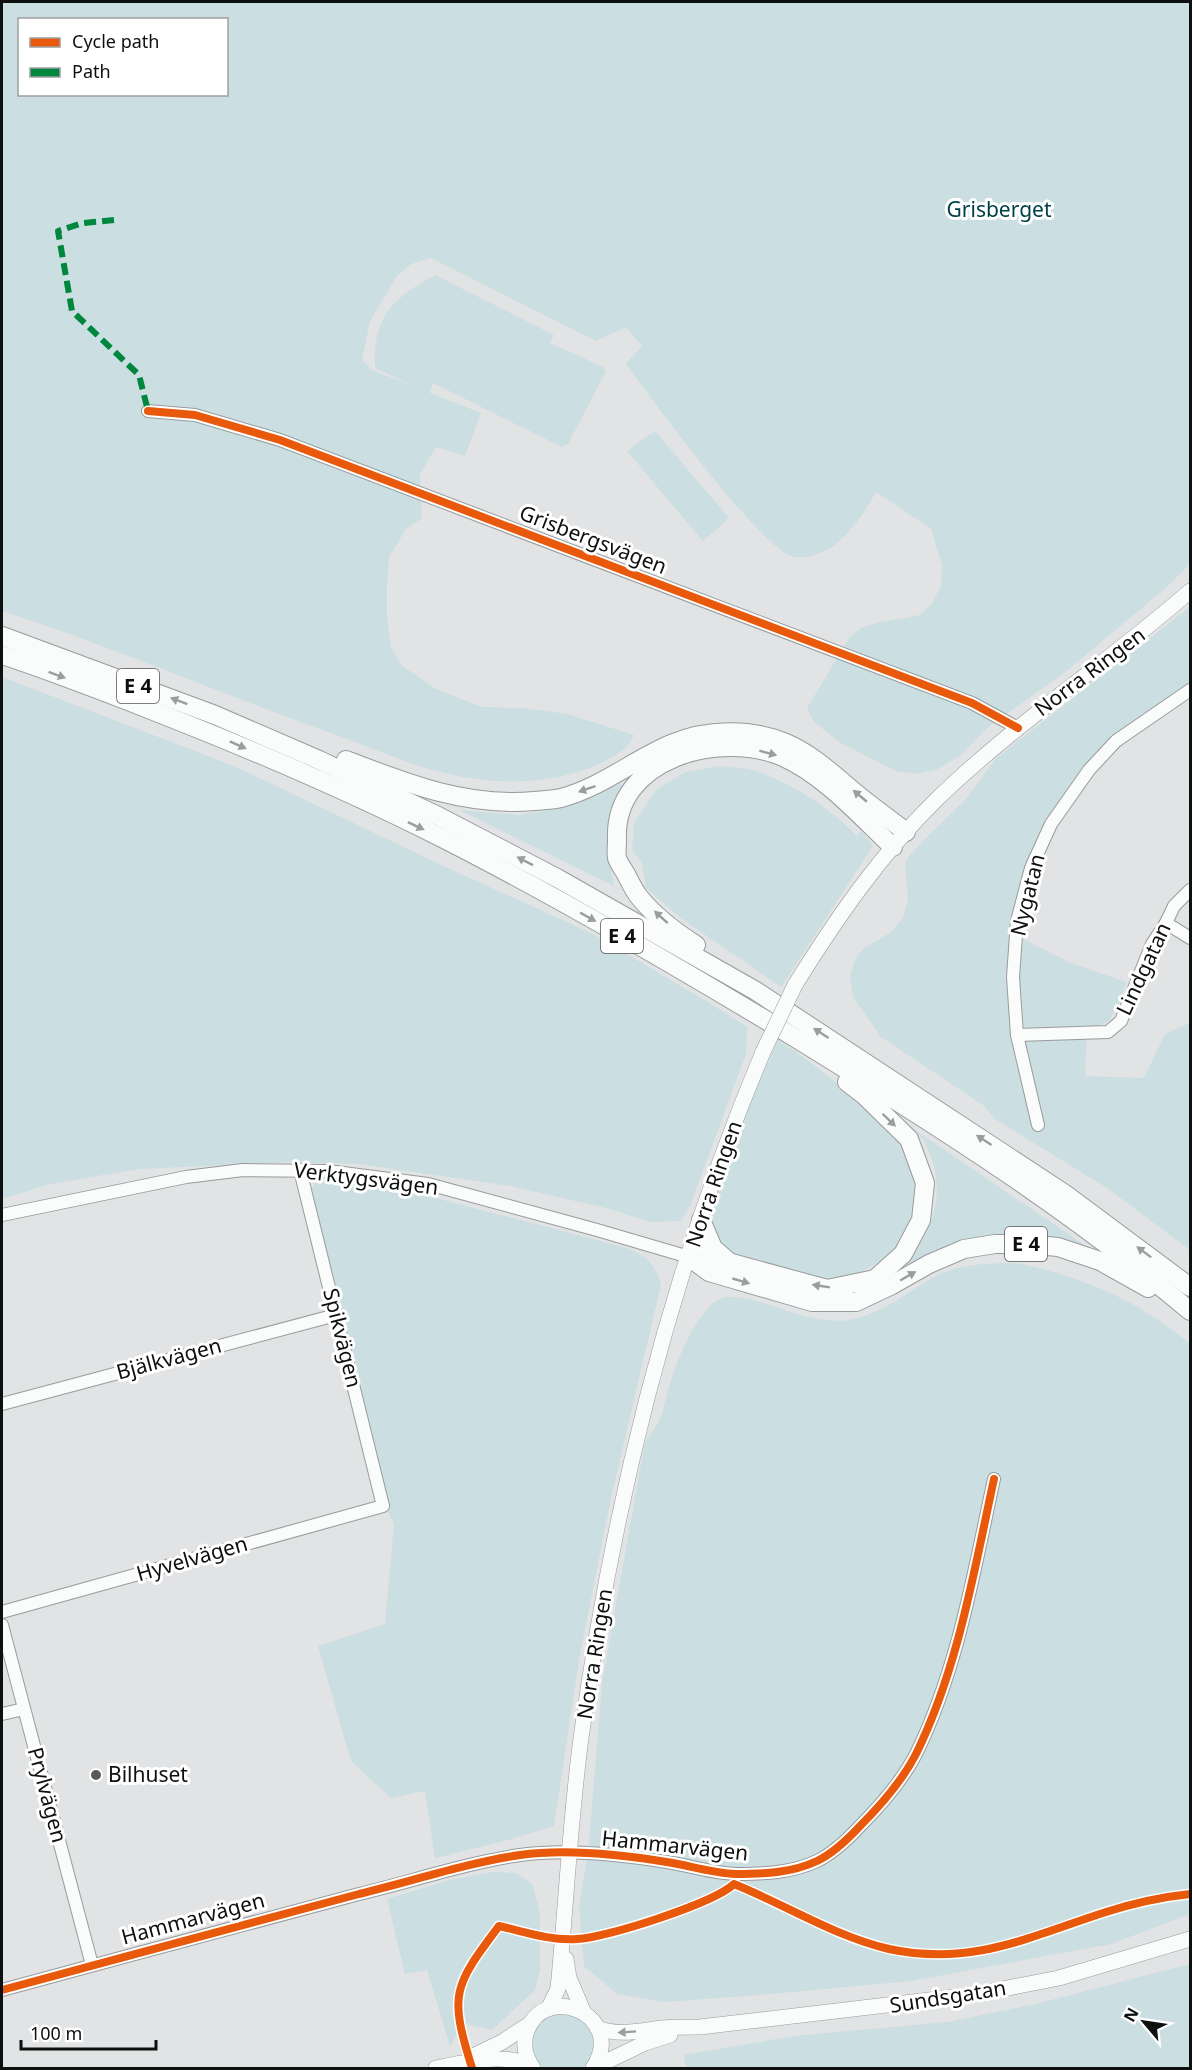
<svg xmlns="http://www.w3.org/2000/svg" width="1192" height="2070" font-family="'Noto Sans',sans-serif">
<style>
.green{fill:#cbdee1;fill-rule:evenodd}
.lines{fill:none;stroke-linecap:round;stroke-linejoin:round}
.minor-casing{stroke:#999b9b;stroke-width:14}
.major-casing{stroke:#999b9b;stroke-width:16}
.highway-casing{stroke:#999b9b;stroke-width:20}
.minor{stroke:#fafbfb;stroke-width:12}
.major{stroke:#fafbfb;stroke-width:15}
.highway{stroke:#fafbfb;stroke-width:18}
.major-bridge-casing{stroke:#999b9b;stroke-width:16;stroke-linecap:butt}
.major-bridge{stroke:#fafbfb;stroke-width:15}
.quiet{stroke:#00873e;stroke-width:6;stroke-dasharray:12 6;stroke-linecap:butt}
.cycleway-casing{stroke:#fff;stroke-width:11}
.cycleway{stroke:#e8590c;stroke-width:8}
.oneway{fill:#9c9d9d}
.poi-dot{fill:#58595a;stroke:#fff;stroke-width:2}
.labels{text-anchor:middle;stroke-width:6;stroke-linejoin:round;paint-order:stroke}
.shield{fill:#fff;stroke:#565757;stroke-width:1.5}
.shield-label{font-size:20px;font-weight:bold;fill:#0e0f0f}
.park-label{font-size:21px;fill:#004049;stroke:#fff}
.street-label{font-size:21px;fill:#0e0f0f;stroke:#fff}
.poi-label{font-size:21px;fill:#0e0f0f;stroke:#fff;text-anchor:start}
</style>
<rect width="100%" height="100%" fill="#e1e3e4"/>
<g class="green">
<path d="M2,2H1190V564L1167,587L1069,669L987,728L960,756L938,769L917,774L896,771L841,743L814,722L807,708L850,637L861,628L877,623L920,615L931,605L941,586L942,566L931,529L876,492C859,522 834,560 795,557C764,554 649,395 626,364L642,346L626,327L596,341L431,258L411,264L397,276L370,321L362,360L372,370L416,387L375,368C373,316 392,299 435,275L554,335L550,343L603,367L606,371L568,444L562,447L433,383L430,393L481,413L465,456L436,447L420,474L422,518L406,529L389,557L387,584V619L391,647L401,665L436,689L482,707L525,708L567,714L634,735C627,750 619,753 605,761C556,786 493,786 441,772C407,764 375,749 342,737C228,697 117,648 2,611ZM20,20H226V94H20Z"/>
<path d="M655,431L729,518L703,541L627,451Z"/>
<path d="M1190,607V699C1164,716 1135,734 1111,755C1076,789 1048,834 1033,879C1026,898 1024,919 1021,938L1071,963L1126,982L1120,1001L1109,1021L1087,1029L1085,1076L1144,1078L1165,1034L1190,1023V1250L1107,1188L995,1119L983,1105L881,1037L853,997L850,976L856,957L864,948L890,933L903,918L908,900L905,861L923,841L967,798L996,758Z"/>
<path d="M2,677L234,766L439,864L593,934L706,1001L747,1027L746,1054L690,1206L681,1221L651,1222L606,1208L510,1186L359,1164L295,1162L139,1169L50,1184L2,1199Z"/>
<path d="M718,766C731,768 747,767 759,772C796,786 830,808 857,836L861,831L873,846L781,987L682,919L646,888L642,863L632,850L634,823L656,790L685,772Z"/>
<path d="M623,783L613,805L607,851L614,886L459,810L520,815L565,807Z"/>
<path d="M778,1040C819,1067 857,1097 890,1132C895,1138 905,1145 908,1153C911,1159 912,1168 913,1175C926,1233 881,1278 824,1279C805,1279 772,1267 754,1260C739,1255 715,1249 710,1231C703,1202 763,1072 778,1040Z"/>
<path d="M915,1130L1095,1252L1060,1240L929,1256L897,1270C932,1238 948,1195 928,1149C926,1142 920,1136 915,1130Z"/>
<path d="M320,1176L390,1186L627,1248C648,1257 653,1262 661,1284L611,1498L579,1660L554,1826L508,1840L435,1858L425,1791L391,1798L351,1761L318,1646L385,1624L394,1524L390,1516L308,1194Z"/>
<path d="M1014,1263C1077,1274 1142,1302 1190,1344V1914L1111,1944L911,1981L760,1995L665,2002L617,1994L584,1966L579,1907L589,1843L602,1684L644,1447C647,1435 652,1434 657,1425C663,1415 665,1400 668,1390C676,1364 684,1342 699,1320C709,1306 716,1296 735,1297C776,1301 812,1328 854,1319C887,1312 913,1287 942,1273C965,1263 990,1264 1014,1263Z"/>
<path d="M493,1872L516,1873L532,1884L540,1913V1969L535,1990L492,2030L462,2023L450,2046L427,1970L405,1974L387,1899L450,1880Z"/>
<path d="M1190,1964V2068H686L684,2055L794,2036L948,2022L1032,2005Z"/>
<path d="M567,2012L590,2025C595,2042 598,2055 584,2068H542C527,2054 529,2026 548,2015C553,2012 562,2012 567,2012Z"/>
</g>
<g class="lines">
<defs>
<g id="minor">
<path d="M148,411L195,415L280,440L972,703L1018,728"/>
<path d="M1166,923L1190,938"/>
<path d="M1017,1035L1108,1032L1121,1021L1152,944L1166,923L1174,906L1190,890"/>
<path d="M1038,1125L1017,1035L1013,977L1017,921L1031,868L1051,824L1089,770L1116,741L1190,690"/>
<path d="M2,1215L186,1177L243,1170L328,1171L428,1184L597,1230L689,1257"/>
<path d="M2,1404L336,1315"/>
<path d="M2,1612L383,1506L300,1170"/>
<path d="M2,1625L92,1965"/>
<path d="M2,1714L24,1709"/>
<path d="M2,1990C121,1958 240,1925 359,1894C413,1881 466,1863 520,1855C568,1848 626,1855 673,1863C694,1867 714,1873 736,1874C763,1874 792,1873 817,1861C834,1853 849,1838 861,1825C882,1804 902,1781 916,1754C958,1669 974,1571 994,1479"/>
</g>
<g id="major">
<path d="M795,985C836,919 880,855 936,800C1015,723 1108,663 1190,591"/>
<path d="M566,1959L569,1978L584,2013"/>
<path d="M548,2009L558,1989C566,1906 570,1821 581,1738C613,1504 671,1270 763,1052"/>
<path d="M597,2028C619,2036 639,2031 662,2028C675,2027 687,2027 700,2027L972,1995L1059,1978L1190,1939"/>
<path d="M471,2057L502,2042L531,2023"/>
<path d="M436,2068C466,2062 501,2053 530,2065"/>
<path d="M533,2068C526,2058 523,2046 526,2034C542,1979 628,2015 593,2068"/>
<path d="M593,2068L645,2043L670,2035"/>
</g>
<g id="highway">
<path d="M2,636L215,715L319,760L438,816L557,878L756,991L1065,1194L1190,1287"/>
<path d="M2,655C54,672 105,692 156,712C253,750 351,792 444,839C566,901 685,971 802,1042C935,1124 1070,1209 1190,1311"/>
<path d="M346,760C408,784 467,807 534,801C543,800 553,800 561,798C602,787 633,760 671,744C706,729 751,728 786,743C816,756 838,779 863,799C877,810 892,821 906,832"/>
<path d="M696,945C677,933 654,915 640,898C634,891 630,882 626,874C623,869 619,864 617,858C616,853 617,846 617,840C613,758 720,730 783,757C824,775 861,817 893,847"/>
<path d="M701,1220L713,1248L728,1261"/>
<path d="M689,1257L709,1272L812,1302H856L892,1285L929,1264L964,1249L995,1244H1027L1058,1247L1100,1261L1148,1288"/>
<path d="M689,1257H710L827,1289L875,1279L903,1254L921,1220L925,1183L909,1139L864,1095L847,1082"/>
</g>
</defs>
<use href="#minor" class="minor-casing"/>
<use href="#major" class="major-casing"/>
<use href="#highway" class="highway-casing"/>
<use href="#minor" class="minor"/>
<use href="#major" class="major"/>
<use href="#highway" class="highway"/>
<defs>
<path id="major-bridge" d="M763,1052L795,985"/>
</defs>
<use href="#major-bridge" class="major-bridge-casing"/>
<use href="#major-bridge" class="major-bridge"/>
<path class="quiet" d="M114,220L83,223L58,231L72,311L139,375L148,411"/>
<defs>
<g id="cycleway">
<path d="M148,411L195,415L280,440L972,703L1018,728"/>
<path d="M2,1990C121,1958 240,1925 359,1894C413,1881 466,1863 520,1855C568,1848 626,1855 673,1863C694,1867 714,1873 736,1874C763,1874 792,1873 817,1861C834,1853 849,1838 861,1825C882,1804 902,1781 916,1754C958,1669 974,1571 994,1479"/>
<path d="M472,2068C449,1994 453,1987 499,1926C525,1932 551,1941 577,1939C606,1938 714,1903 734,1884C786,1905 834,1936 889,1949C972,1967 1031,1936 1106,1912C1134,1903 1162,1897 1190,1894"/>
</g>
</defs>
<use href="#cycleway" class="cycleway-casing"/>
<use href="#cycleway" class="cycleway"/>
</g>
<defs><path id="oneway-solid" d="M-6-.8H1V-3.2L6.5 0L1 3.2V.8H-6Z" transform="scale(1.5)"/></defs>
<g class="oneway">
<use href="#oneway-solid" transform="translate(57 675) rotate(20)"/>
<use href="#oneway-solid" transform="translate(179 701) rotate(-159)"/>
<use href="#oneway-solid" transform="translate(238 745) rotate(24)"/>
<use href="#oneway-solid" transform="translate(768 753) rotate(15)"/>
<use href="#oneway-solid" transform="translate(587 789) rotate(161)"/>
<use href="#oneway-solid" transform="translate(860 796) rotate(-140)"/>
<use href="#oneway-solid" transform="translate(416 826) rotate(25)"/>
<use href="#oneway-solid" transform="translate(525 861) rotate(-153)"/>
<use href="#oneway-solid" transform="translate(588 917) rotate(29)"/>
<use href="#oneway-solid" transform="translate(661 917) rotate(-138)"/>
<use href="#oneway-solid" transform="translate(821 1033) rotate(-147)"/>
<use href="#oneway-solid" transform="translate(889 1120) rotate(44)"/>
<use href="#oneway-solid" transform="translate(984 1140) rotate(-147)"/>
<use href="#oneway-solid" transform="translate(1144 1252) rotate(-143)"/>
<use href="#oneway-solid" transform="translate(908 1276) rotate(-30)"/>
<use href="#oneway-solid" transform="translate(741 1281) rotate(16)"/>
<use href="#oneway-solid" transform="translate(821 1286) rotate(-171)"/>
<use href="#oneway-solid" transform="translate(627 2032) rotate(176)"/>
</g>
<circle class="poi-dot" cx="96" cy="1775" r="6"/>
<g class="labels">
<g class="shield">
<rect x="117" y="669" width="42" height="34" rx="4.5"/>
<rect x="601" y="919" width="42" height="34" rx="4.5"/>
<rect x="1005" y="1227" width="42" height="34" rx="4.5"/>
</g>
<g class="shield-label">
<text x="138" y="693">E 4</text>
<text x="622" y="943">E 4</text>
<text x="1026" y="1251">E 4</text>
</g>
<g class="park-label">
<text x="999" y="217">Grisberget</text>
</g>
<g class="street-label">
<text transform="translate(593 540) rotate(21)" y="7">Grisbergsvägen</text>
<text transform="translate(1090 672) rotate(-37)" y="7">Norra Ringen</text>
<text transform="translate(1028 895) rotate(-76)" y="7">Nygatan</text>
<text transform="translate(1144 969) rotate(-65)" y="7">Lindgatan</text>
<text transform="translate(366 1179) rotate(7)" y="7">Verktygsvägen</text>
<text transform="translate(714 1184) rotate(-71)" y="7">Norra Ringen</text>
<text transform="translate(342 1338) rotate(76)" y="7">Spikvägen</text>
<text transform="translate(169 1359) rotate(-15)" y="7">Bjälkvägen</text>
<text transform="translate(192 1559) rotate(-16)" y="7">Hyvelvägen</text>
<text transform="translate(595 1654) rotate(-81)" y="7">Norra Ringen</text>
<text transform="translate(47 1795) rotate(75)" y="7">Prylvägen</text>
<text transform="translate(675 1846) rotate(6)" y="7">Hammarvägen</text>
<text transform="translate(193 1919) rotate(-15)" y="7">Hammarvägen</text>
<text transform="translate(948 1997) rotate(-9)" y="7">Sundsgatan</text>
</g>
<g class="poi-label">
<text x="108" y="1782">Bilhuset</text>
</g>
</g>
<rect width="1192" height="2070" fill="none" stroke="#0e0f0f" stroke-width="6"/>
<rect x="18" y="18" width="210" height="78" fill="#ffffff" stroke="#9f9f9f" stroke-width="1.5"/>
<rect x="30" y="38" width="30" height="9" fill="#e8590c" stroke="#9f9f9f" stroke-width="1.5"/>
<text x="72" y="48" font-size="18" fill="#0e0f0f">Cycle path</text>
<rect x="30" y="68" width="30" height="9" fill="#00873e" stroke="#9f9f9f" stroke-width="1.5"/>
<text x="72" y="78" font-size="18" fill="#0e0f0f">Path</text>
<g transform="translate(1144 2022) rotate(299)" stroke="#ffffff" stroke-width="4.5" paint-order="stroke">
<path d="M0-4.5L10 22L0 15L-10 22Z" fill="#0e0f0f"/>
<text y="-9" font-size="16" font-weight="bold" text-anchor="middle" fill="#0e0f0f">N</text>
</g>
<path d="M21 2040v9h135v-9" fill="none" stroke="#0e0f0f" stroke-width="3"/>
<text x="30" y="2040" font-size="18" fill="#0e0f0f" stroke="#ffffff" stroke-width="4.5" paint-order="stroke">100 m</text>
</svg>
